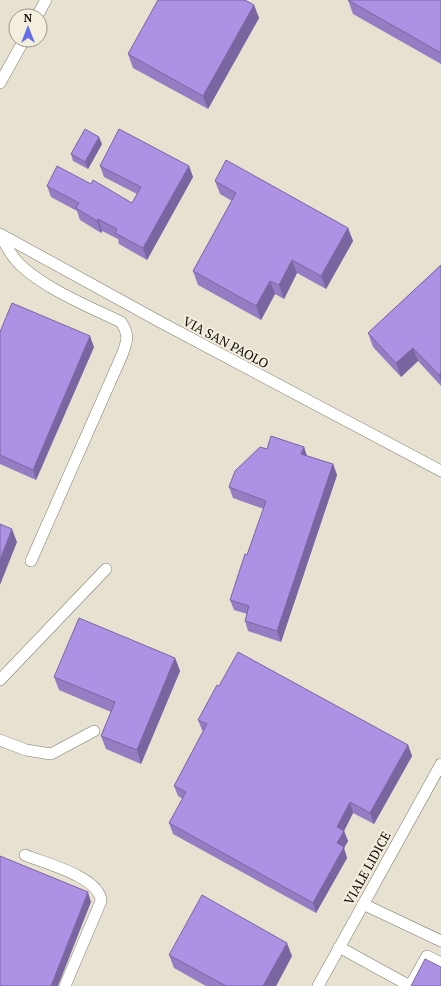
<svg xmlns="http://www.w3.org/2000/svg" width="441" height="986" font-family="'PT Serif',serif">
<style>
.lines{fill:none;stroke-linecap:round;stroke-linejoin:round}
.minor-casing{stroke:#817c6d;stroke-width:12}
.minor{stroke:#fff;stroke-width:11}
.wall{fill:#957dc4}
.shaded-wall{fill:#7966a0}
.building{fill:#ad91e4;stroke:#7966a0}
.labels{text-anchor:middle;stroke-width:4;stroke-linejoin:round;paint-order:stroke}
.street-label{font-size:13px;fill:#100e09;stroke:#f4eede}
</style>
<rect width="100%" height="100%" fill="#e6e1d1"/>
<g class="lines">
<defs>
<g id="minor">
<path d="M37,16L46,0"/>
<path d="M0,83L24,40"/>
<path d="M0,234L164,324L441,471"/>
<path d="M0,235C5,243 9,252 15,259C36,285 90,307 121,322C130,336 127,341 122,355L31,561"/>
<path d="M0,680L106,569"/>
<path d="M0,740L26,750L51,754L94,731"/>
<path d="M25,855C44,863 100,877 101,901L65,986"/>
<path d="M363,904L441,941"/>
<path d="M339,947L410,986"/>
<path d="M318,986L441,764"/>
<path d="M410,986L427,956L441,963"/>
</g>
</defs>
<use href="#minor" class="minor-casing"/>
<use href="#minor" class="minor"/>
</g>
<g class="wall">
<path d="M348,0H441V64L353,14Z"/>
<path d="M254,5L259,18L208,109L133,68L128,54Z"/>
<path d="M102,144L88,169L73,161L71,154Z"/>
<path d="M100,166H189L193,177L147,260L119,244L118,239L102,231L101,233L80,220L77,211L51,197L47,186L91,184L132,203L137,194L104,177Z"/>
<path d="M215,181L348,228L353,241L326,289L297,273L284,299L275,294L261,320L198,285L193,271L232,201L220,194Z"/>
<path d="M441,265V386L418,361L401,377L373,347L368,333Z"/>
<path d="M0,332L94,347L36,480L0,464Z"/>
<path d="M304,447L307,456L333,464L337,475L281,642L248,631L245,621L247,614L234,610L230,600L264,509L233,498L229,487L267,449Z"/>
<path d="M175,658L180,671L141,764L106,749L101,736L111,712L59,690L54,677Z"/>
<path d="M219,686L408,745L412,756L374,824L353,813L344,831L348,841L344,848L347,858L316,913L173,834L169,823L183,799L178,796L174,786L203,731L202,730L198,720Z"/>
<path d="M169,955L292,956L276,986H206L174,968Z"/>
</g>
<g class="shaded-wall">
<path d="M254,5L259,18L208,109L203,96Z"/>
<path d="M99,137L102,144L88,169L85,162Z"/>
<path d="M189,166L193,177L147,260L143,248Z"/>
<path d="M98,219L102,231L101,233L97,221Z"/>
<path d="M348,228L353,241L326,289L321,276Z"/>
<path d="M292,260L297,273L284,299L279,285Z"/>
<path d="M270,281L275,294L261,320L256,306Z"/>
<path d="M90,336L94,347L36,480L33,470Z"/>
<path d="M413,348L418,361L401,377L396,363Z"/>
<path d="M441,373V381L439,375Z"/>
<path d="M304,447L307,457L301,454Z"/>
<path d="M333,464L337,475L281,642L277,631Z"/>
<path d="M12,529L17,542L0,585V560Z"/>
<path d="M175,658L180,671L141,764L137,750Z"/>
<path d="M408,745L412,756L374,824L370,813Z"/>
<path d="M350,802L353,813L344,831L348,841L344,848L347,858L316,913L313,903L337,843V827Z"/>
<path d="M88,892L91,902L58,986H51Z"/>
<path d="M287,943L292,956L276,986H263Z"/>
</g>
<g class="building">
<path d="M158,0H245L254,5L203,96L128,54Z"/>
<path d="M348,0H441V53Z"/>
<path d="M85,129L99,137L85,162L71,154Z"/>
<path d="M119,129L189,166L143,248L115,233L117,229L98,219L97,221L76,208L79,203L47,186L57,166L91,184L93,180L132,203L141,187L100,166Z"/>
<path d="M226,160L348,228L321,276L292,260L279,285L270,281L256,306L193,271L236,193L215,181Z"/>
<path d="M441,265V373L439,375L413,348L396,363L368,333Z"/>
<path d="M12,303L90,336L33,470L0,455V332Z"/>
<path d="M271,436L304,447L301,454L333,464L277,631L245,621L249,606L230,600L245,554L247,555L266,501L229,487L235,471L260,447L267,449Z"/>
<path d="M0,524L12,529L0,560Z"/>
<path d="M79,618L175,658L137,750L101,736L115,702L54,677Z"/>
<path d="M238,652L408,745L370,813L350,802L337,827L344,831L337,843L344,847L313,903L169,823L186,792L174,786L207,724L198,720L217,685L219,686Z"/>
<path d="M0,856L88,892L51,986H0Z"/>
<path d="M202,895L287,943L263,986H226L169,955Z"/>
<path d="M425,959L441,967V986H411Z"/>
</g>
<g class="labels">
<g class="street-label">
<text transform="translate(226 342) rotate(28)" y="5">VIA SAN PAOLO</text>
<text transform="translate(367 868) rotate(-61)" y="5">VIALE LIDICE</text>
</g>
</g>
<g transform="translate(28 28)"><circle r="19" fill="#f4eede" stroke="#999489"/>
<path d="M0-3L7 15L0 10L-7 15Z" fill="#636ee6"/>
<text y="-6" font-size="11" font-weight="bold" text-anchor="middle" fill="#100e09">N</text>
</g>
</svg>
